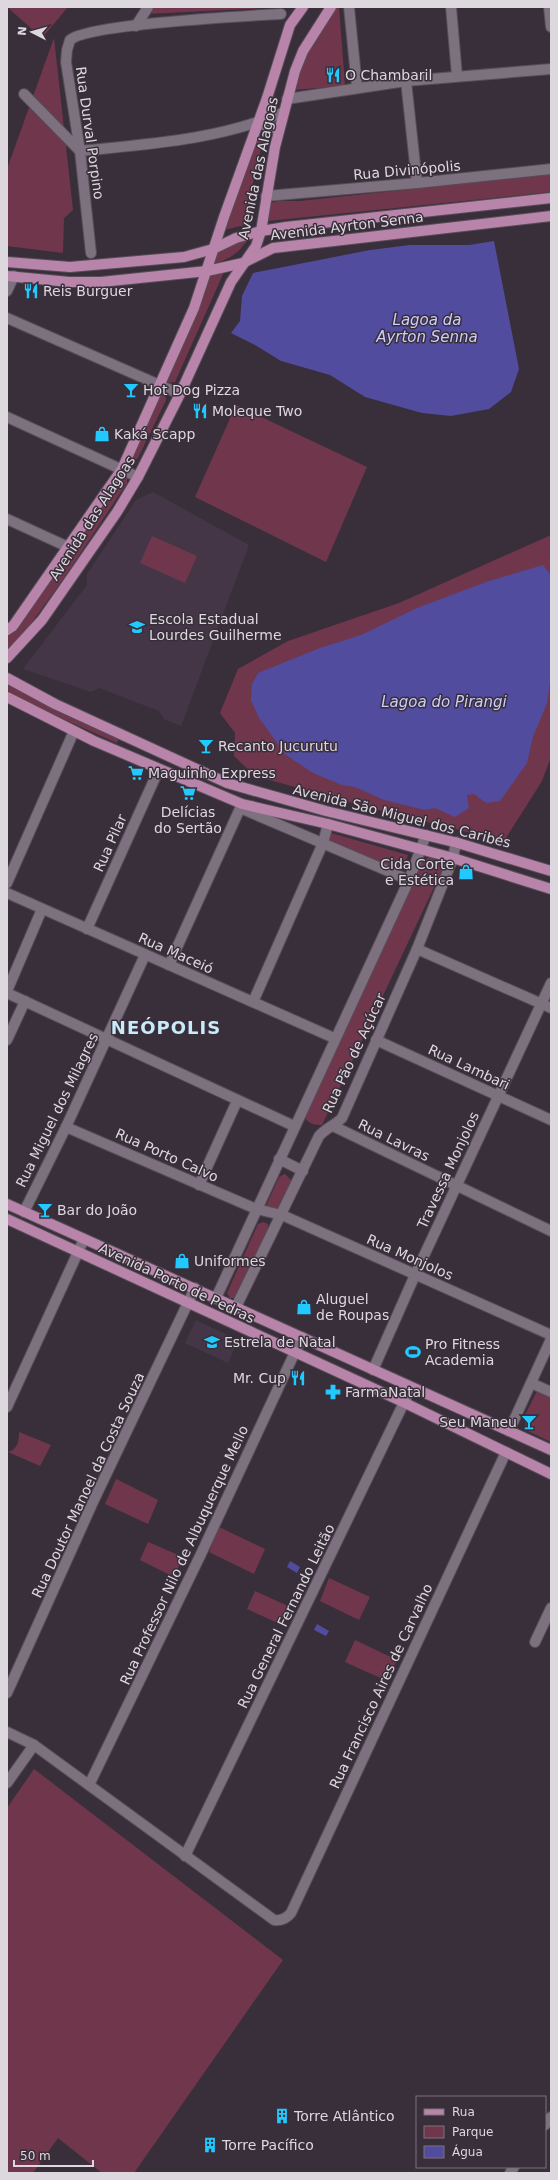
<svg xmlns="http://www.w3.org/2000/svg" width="558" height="2180" font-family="'DejaVu Sans',sans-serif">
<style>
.built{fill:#443647}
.green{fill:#70374c}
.water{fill:#514c9d}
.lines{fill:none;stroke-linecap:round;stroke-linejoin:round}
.minor-casing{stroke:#554d57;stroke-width:12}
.major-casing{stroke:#554d57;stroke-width:12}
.minor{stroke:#7d717f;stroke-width:10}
.major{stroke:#b884aa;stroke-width:10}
.labels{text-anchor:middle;stroke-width:3;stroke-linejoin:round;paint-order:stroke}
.poi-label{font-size:14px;fill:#ddd7de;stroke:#392f3b;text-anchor:start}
.street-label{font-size:14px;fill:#ddd7de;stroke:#392f3b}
.water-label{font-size:15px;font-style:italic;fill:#cbcdfb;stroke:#392f3b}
.district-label{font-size:18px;font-weight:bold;letter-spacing:1px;fill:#c9eaf8;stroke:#392f3b}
</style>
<rect width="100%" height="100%" fill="#392f3b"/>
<g class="built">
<path d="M153,492L249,545L181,726L164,719L159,711L99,688L91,692L23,669L87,585V574L136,500Z"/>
<path d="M196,1320L238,1340L228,1363L185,1343Z"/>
</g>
<g class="green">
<path d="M7,7H68L42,38Z"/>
<path d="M151,7H266V8L146,14Z"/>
<path d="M333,7H339L345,86L291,90L298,67Z"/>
<path d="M54,38L73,210L64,218L63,253L7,246V169Z"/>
<path d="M258,136L263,140L250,195L253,218L249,224L220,231Z"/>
<path d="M551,174V192L268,221L266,205L277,201H300Z"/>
<path d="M251,235C239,253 233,257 213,265L218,251Z"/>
<path d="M224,272L175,382L166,383L205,278Z"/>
<path d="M161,393L165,395L166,400L138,458L134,461L129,460L157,395Z"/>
<path d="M236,405L367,467L326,562L195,497Z"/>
<path d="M120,474L127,477V483L68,572L7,657V634Z"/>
<path d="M551,535V757L542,781L504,841L386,812L255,776L234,756L235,733L220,713L238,669L288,641L399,603Z"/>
<path d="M152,536L197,556L185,583L140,563Z"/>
<path d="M7,682L119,737L117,743L34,706L7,690Z"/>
<path d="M331,833L408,855L402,872L327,843Z"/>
<path d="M429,857L441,859L445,864L322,1125C314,1125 308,1124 304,1116L420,864Z"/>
<path d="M285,1174L292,1181L278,1210L266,1206L279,1177Z"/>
<path d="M263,1222L268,1224V1230L236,1298H230L227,1293L258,1224Z"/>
<path d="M538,1389L551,1396V1442L526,1430L525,1415Z"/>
<path d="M19,1432L51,1445L40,1466L8,1452C18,1449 19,1441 19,1432Z"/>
<path d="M116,1479L158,1500L148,1524L105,1504Z"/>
<path d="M219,1527L265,1549L254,1574L209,1552Z"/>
<path d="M148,1542L183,1557L174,1577L140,1560Z"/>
<path d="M329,1578L370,1597L359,1620L320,1601Z"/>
<path d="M255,1591L288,1606L280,1624L247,1609Z"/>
<path d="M355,1640L397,1660L387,1681L345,1662Z"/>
<path d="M34,1769L283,1960L134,2173H102L58,2138L33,2173H7V1808Z"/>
</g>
<g class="water">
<path d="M494,241L519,369L511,392L489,409L451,416L422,413L365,397L330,375L281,361L255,345L231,333L240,321L242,296L253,273L370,250L410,245H469Z"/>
<path d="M543,565L551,575V674L547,703L533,737L527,763L500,801L486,803L474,794L467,795L469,808L455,817L435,808L425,810L384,800L355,787L342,785L313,773L286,755L259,718L251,700L252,684L258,673L320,648L361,635L417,608L486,582Z"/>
<path d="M290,1561L300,1567L297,1573L287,1567Z"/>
<path d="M317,1624L329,1631L326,1636L314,1630Z"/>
</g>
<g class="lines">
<defs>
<g id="minor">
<path d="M349,7L357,87"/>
<path d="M451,7L457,76"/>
<path d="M549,7L551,27"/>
<path d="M136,26L148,7"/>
<path d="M406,81L417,183"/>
<path d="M24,94L80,151C149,144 219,140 284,112"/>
<path d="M287,99L406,81L551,69"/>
<path d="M258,123L279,130"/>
<path d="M266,196L417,183L551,169"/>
<path d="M91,253L80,151L66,62L67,50L70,40C88,24 248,16 281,14"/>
<path d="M7,291L14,276"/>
<path d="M7,318L180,394"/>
<path d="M7,417L138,477"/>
<path d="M7,519L68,547"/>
<path d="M240,808L409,880"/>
<path d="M7,883L74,731"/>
<path d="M7,893L334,1038"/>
<path d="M87,929L159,769"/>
<path d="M417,949L551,1008"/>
<path d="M169,965L242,804"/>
<path d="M7,991L42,909"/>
<path d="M7,993L294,1126"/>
<path d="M253,1002L323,843L328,824"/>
<path d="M7,1040L25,1001"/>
<path d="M376,1040L551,1120"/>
<path d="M333,1126L551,1231"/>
<path d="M66,1127L256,1209L282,1215L551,1335"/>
<path d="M279,1159L303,1171"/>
<path d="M199,1185L237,1101"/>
<path d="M24,1212L66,1127L145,955"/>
<path d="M216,1298L409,880L426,835"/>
<path d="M236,1307L319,1136C326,1128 335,1125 342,1118L417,949L453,858L456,842"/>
<path d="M373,1370L415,1275L551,983"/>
<path d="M531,1383L551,1392"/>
<path d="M7,1407L84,1239"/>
<path d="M509,1431L551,1339"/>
<path d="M535,1642L551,1608"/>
<path d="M7,1693L93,1502L195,1288"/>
<path d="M7,1732L34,1745L274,1920C281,1921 286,1919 291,1913L506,1452"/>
<path d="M7,1783L34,1745"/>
<path d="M89,1785L201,1554L302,1337"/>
<path d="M185,1856L411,1388"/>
<path d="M545,2125L551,2117"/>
<path d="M510,2173L514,2167"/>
</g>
<g id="major">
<path d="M7,262L70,267L184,257L213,249L236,238L261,231L286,227L551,198"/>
<path d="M7,276L69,282H101L207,271L243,263L273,248L551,216"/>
<path d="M7,630L13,626L122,469L194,308L224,217L267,98L290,25L303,7"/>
<path d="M7,658L42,620L117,512L138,477L180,394L231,282L256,246L261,231L275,147L295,71L303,51L331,7"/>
<path d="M7,678L55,704L227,783L326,811L458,843L551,871"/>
<path d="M7,697L94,741L242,804L328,824L453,858L551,889"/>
<path d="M7,1204L551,1450"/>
<path d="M7,1219L403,1402L551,1474"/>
</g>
</defs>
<use href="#minor" class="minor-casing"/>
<use href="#major" class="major-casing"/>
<use href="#minor" class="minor"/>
<use href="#major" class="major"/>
</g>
<defs>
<symbol id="restaurant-bare" viewBox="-9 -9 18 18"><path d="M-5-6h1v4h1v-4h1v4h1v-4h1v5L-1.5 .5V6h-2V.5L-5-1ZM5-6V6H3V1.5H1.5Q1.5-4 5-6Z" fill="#22c9fe" stroke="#392f3b" stroke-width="2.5" paint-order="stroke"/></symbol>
<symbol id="bar-bare" viewBox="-9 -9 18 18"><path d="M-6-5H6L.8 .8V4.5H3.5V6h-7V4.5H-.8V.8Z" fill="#22c9fe" stroke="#392f3b" stroke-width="2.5" paint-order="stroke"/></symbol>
<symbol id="shop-bare" viewBox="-9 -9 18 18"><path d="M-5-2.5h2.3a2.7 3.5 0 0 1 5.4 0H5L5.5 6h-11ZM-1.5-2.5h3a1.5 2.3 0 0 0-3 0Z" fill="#22c9fe" stroke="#392f3b" stroke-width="2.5" paint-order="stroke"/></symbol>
<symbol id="school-bare" viewBox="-9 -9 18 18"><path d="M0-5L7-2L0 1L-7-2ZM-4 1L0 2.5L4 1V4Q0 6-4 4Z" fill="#22c9fe" stroke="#392f3b" stroke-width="2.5" paint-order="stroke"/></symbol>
<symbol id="supermarket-bare" viewBox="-9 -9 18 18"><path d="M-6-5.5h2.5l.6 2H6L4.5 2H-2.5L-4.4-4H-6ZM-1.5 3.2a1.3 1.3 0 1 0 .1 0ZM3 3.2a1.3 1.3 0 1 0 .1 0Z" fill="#22c9fe" stroke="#392f3b" stroke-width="2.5" paint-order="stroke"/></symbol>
<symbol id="stadium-bare" viewBox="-9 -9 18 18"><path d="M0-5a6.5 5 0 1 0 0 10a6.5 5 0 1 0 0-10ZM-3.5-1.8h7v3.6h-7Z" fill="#22c9fe" stroke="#392f3b" stroke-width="2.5" paint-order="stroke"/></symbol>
<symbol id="pharmacy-bare" viewBox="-9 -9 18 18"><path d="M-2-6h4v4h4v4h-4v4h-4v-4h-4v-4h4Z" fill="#22c9fe" stroke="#392f3b" stroke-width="2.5" paint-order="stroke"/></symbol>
<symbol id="building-bare" viewBox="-9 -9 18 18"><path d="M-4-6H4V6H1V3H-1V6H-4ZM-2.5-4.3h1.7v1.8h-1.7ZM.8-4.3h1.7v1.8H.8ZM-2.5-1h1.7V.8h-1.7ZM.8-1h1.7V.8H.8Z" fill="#22c9fe" stroke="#392f3b" stroke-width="2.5" paint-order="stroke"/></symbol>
</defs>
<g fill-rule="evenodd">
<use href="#restaurant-bare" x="322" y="64" width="22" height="22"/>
<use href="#restaurant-bare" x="20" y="280" width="22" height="22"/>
<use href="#bar-bare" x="120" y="379" width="22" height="22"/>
<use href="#restaurant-bare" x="189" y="400" width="22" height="22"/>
<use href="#shop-bare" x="91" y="423" width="22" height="22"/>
<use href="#school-bare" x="126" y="616" width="22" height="22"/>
<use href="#bar-bare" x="195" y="735" width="22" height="22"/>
<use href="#supermarket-bare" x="125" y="762" width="22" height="22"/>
<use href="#supermarket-bare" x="177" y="782" width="22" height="22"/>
<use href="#shop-bare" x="455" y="861" width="22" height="22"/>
<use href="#bar-bare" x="34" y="1199" width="22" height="22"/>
<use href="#shop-bare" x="171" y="1250" width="22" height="22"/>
<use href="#shop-bare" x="293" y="1296" width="22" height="22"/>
<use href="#school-bare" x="201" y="1331" width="22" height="22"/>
<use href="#stadium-bare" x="402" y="1341" width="22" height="22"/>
<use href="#restaurant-bare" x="287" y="1367" width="22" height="22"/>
<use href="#pharmacy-bare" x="322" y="1381" width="22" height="22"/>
<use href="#bar-bare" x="518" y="1411" width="22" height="22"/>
<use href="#building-bare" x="271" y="2105" width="22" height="22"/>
<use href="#building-bare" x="199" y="2134" width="22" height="22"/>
</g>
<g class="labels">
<g class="poi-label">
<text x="345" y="80">O Chambaril</text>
<text x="43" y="296">Reis Burguer</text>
<text x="143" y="395">Hot Dog Pizza</text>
<text x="212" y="416">Moleque Two</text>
<text x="114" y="439">Kaká Scapp</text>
<text x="149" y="624">Escola Estadual<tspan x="149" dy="16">Lourdes Guilherme</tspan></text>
<text x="218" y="751">Recanto Jucurutu</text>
<text x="148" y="778">Maguinho Express</text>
<text x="188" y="817" text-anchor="middle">Delícias<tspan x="188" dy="16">do Sertão</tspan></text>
<text x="454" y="869" text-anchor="end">Cida Corte<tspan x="454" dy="16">e Estética</tspan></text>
<text x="57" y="1215">Bar do João</text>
<text x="194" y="1266">Uniformes</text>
<text x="316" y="1304">Aluguel<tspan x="316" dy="16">de Roupas</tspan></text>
<text x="224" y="1347">Estrela de Natal</text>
<text x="425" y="1349">Pro Fitness<tspan x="425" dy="16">Academia</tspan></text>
<text x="286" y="1383" text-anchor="end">Mr. Cup</text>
<text x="345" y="1397">FarmaNatal</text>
<text x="517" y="1427" text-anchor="end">Seu Maneu</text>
<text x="294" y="2121">Torre Atlântico</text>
<text x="222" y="2150">Torre Pacífico</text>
</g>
<g class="street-label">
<text transform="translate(90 133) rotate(82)" y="5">Rua Durval Porpino</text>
<text transform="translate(258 168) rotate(-78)" y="5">Avenida das Alagoas</text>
<text transform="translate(407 170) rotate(-5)" y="5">Rua Divinópolis</text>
<text transform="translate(347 226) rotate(-7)" y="5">Avenida Ayrton Senna</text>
<text transform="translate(92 518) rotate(-57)" y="5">Avenida das Alagoas</text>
<text transform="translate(402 816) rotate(14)" y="5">Avenida São Miguel dos Caribés</text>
<text transform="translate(110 843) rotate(-66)" y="5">Rua Pilar</text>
<text transform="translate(176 953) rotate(24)" y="5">Rua Maceió</text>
<text transform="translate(354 1053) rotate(-65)" y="5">Rua Pão de Açúcar</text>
<text transform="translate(469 1067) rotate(25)" y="5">Rua Lambari</text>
<text transform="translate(57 1110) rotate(-64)" y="5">Rua Miguel dos Milagres</text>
<text transform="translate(394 1140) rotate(26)" y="5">Rua Lavras</text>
<text transform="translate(167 1155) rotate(24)" y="5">Rua Porto Calvo</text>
<text transform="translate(448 1170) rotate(-65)" y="5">Travessa Monjolos</text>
<text transform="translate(410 1257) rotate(24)" y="5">Rua Monjolos</text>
<text transform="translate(177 1283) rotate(25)" y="5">Avenida Porto de Pedras</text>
<text transform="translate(88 1485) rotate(-65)" y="5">Rua Doutor Manoel da Costa Souza</text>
<text transform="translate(184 1555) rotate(-65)" y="5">Rua Professor Nilo de Albuquerque Mello</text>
<text transform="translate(286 1616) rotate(-64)" y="5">Rua General Fernando Leitão</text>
<text transform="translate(381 1686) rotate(-65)" y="5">Rua Francisco Aires de Carvalho</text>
</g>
<g class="water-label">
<text x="427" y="325">Lagoa da<tspan x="427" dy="17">Ayrton Senna</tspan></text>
<text x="444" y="707">Lagoa do Pirangi</text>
</g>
<g class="district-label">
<text x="166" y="1034">NEÓPOLIS</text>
</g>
</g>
<rect width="558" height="2180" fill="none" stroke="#ddd7de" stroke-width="16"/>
<rect x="416" y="2096" width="130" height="72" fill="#392f3b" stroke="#7b727c"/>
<rect x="424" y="2109" width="20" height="6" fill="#b884aa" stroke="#7b727c"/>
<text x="452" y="2116" font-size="12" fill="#ddd7de">Rua</text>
<rect x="424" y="2126" width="20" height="12" fill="#70374c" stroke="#7b727c"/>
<text x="452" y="2136" font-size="12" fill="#ddd7de">Parque</text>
<rect x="424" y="2146" width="20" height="12" fill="#514c9d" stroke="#7b727c"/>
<text x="452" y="2156" font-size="12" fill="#ddd7de">Água</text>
<g transform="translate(32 32) rotate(276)" stroke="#392f3b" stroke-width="3" paint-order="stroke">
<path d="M0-3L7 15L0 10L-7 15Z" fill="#ddd7de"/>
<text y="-6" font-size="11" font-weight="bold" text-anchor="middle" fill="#ddd7de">N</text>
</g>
<path d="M14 2160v6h79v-6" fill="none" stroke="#ddd7de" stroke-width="2"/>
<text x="20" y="2160" font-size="12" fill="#ddd7de" stroke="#392f3b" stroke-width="3" paint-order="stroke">50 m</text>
</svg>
